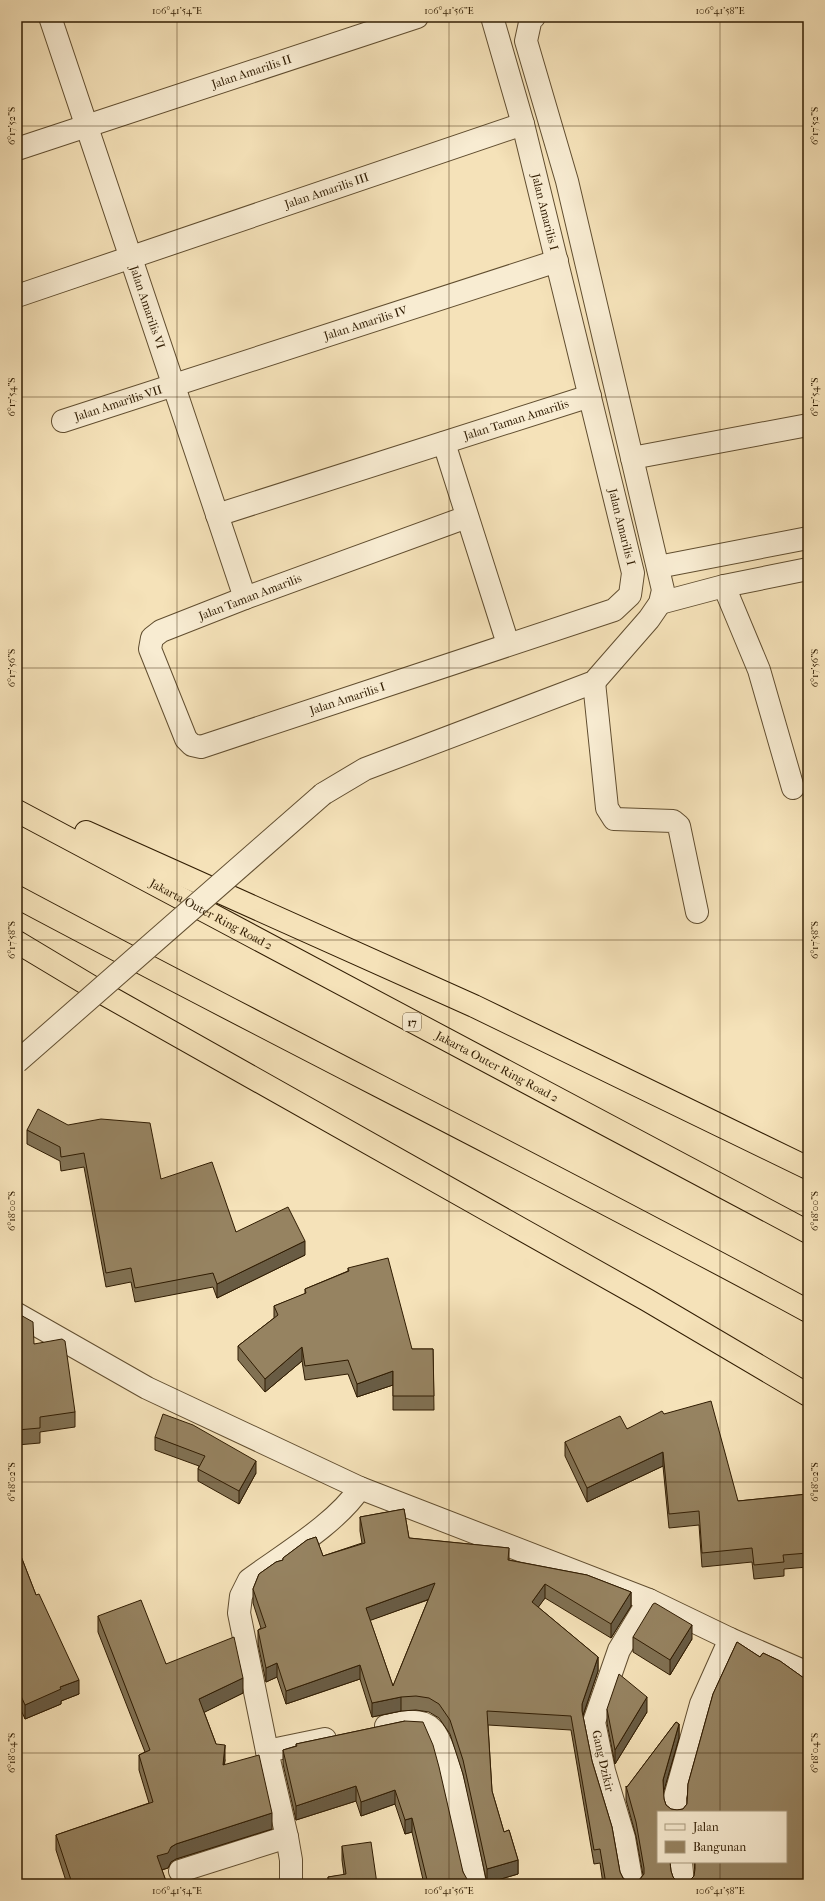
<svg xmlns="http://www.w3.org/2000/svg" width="825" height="1901" font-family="'IM FELL French Canon',serif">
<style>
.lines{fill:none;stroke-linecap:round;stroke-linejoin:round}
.street-casing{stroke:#614e30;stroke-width:24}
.highway-casing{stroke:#301c02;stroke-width:24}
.street{stroke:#f8ecd2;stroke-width:22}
.highway{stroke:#f5e2b9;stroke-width:22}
.street-bridge-casing{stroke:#614e30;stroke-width:24;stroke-linecap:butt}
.street-bridge{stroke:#f8ecd2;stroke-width:22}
.wall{fill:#817153;stroke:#301c02;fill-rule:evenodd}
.shaded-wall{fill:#695c44;stroke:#301c02}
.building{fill:#968361;stroke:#301c02;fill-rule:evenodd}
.ticks{fill:none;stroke:#301c02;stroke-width:1;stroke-opacity:0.45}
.labels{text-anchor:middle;stroke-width:3;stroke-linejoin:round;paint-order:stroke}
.shield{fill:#f8ecd2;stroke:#6c5a40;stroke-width:1}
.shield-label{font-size:11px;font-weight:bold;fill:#301c02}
.street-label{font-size:12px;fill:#301c02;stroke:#f8ecd2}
.neatline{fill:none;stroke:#301c02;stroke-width:1.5}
.ticks-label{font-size:10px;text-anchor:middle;fill:#301c02}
</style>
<rect width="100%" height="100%" fill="#f5e2b9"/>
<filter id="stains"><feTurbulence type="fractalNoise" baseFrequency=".005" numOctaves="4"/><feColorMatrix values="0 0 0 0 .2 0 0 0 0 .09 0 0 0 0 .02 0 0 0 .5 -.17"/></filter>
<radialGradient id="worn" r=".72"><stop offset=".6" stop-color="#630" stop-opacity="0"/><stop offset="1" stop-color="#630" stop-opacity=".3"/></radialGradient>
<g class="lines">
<defs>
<g id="street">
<path id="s1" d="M50,17L245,598"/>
<path id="s2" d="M17,149L417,17"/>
<path id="s3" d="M17,296L523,124"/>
<path id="s4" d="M63,421L557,261"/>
<path d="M444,443L508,644"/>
<path d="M632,458L808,425"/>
<path id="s5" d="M217,515L590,396"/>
<path id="s6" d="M467,517L245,598L161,631L152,638L150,649L186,739L192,745L201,747L614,610L630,595L633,573L523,124L492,17"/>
<path d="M658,567L808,538"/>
<path d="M724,586L759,670L793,788"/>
<path d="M660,603L724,586L808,569"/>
<path d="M594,682L607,808L614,819L673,821L679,826L697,912"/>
<path d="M323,794L365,769L594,682L649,619L660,603L663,590L567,181L526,41L531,18L534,17"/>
<path d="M17,1314L147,1388L360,1488L649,1600L730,1639L808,1673"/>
<path d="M386,1726C400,1723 420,1717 432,1729C450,1745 469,1855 475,1884"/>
<path d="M267,1751L325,1739"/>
<path d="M676,1812L675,1797L701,1704L730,1639"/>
<path d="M681,1862L683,1884"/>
<path d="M180,1871L287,1837"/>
<path d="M291,1884V1860L287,1837L267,1751L239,1613L241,1596L249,1580C284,1554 336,1524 360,1488"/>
<path d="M632,1884L624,1838L604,1771L594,1722L619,1650L649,1600"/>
</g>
<g id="highway">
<path id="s7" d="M17,811L808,1232"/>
<path d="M86,832L474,1006L808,1168"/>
<path d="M17,897C279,1037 546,1169 808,1311"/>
<path d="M17,942L97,990L647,1300L808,1395"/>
</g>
</defs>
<use href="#street" class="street-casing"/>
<use href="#highway" class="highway-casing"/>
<use href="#street" class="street"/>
<use href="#highway" class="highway"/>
<defs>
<path id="street-bridge" d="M17,1062L323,794"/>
</defs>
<use href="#street-bridge" class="street-bridge-casing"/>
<use href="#street-bridge" class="street-bridge"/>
</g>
<g class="wall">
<path d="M27,1130L161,1179L236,1232L305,1255L217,1298L213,1287L135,1302L131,1282L106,1287L84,1167L61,1171L60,1161L27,1144Z"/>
<path d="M348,1268L412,1349H433L434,1410H393V1385L357,1397L348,1374L305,1380L302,1361L265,1392L238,1360V1346L274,1318V1306L305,1294V1289L348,1271Z"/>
<path d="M17,1313L34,1344L75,1412V1427L40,1432V1443L17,1445Z"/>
<path d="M664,1414L738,1501L808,1494V1567L784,1569V1576L754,1579L752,1562L702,1567L699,1525L669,1528L663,1466L587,1502L565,1456V1442L627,1429Z"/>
<path d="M155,1437L256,1473L239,1504L198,1481V1469L199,1466L155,1450Z"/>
<path d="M404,1509L409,1538L509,1548V1560L587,1575L631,1592V1606L611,1638L545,1598L538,1607L598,1657V1671L583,1716L592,1761L612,1827L620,1872L623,1878L628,1882H635L640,1879L643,1875L636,1836L626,1800V1786L627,1787L676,1722L679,1724V1738L663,1792L664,1799L666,1805L671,1809L677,1810L683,1809L687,1804L688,1784L713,1694L737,1642L760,1657L763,1653L780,1661L808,1681V1884H603L600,1863L594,1864L571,1730L488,1725L492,1791L504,1832L509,1830L518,1860V1874L487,1883L463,1774L450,1734L439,1718L429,1712L416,1710L401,1711L372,1717L360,1679L286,1704L277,1677L266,1682L258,1644V1630L261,1628L253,1603V1589L259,1574L276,1562L283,1560V1558L307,1540L316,1537L323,1556L362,1543L360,1531V1517ZM428,1600L393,1686L370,1620ZM658,1812H786V1862H694L695,1873L694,1876L690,1880L685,1882L677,1881L673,1877L671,1871L670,1862H658Z"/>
<path d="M17,1546L36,1595L79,1694L61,1701V1704L25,1719L17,1701Z"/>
<path d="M98,1616L166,1664L243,1693L204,1712L216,1744L225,1760L224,1765L272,1829L176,1859L171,1862L168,1868L162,1870L167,1884H67L56,1850V1835L149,1803L139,1770V1755L145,1752L98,1632Z"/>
<path d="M633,1637L692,1639L670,1675L633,1652Z"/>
<path d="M607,1709L647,1712L615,1764L607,1723Z"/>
<path d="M405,1721L463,1872L468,1884H424L412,1832L405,1834L395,1804L361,1816L356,1801L296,1820L283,1764V1750L296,1746V1744Z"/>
<path d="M342,1846L377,1884H328V1877L344,1875L342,1860Z"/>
</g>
<g class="shaded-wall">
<path d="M305,1241V1255L217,1298V1284Z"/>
<path d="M302,1347V1361L265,1392V1379Z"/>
<path d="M393,1371V1385L357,1397V1384Z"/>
<path d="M663,1452V1466L587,1502V1488Z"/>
<path d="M256,1461V1473L239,1504V1491Z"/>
<path d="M435,1583V1597L366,1622V1608Z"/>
<path d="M545,1584V1598L532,1616V1602Z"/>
<path d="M631,1592V1606L611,1638V1624Z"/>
<path d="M692,1625V1639L670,1675V1660Z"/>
<path d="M598,1657V1671L582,1718V1724V1704Z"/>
<path d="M277,1663V1677L266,1682V1668Z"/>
<path d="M360,1665V1679L286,1704V1691Z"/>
<path d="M243,1678V1693L199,1715V1699Z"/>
<path d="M79,1680V1694L61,1701V1704L25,1719V1705L60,1687Z"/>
<path d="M401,1697V1711L372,1717V1703Z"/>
<path d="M647,1697V1712L615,1764V1750Z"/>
<path d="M679,1724V1738L663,1794V1780Z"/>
<path d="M225,1745V1760L223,1781V1765Z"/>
<path d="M356,1786V1801L296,1820V1806Z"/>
<path d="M395,1790V1804L361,1816V1802Z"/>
<path d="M272,1813V1829L176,1859L171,1862L168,1868L157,1871V1856L176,1844Z"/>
<path d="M412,1818V1832L405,1834V1820Z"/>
<path d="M518,1860V1874L487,1883V1869Z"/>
<rect x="71" y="1880" width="2" height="4"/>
</g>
<g class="building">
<path d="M38,1109L68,1125L101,1119L150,1123L161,1179L212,1162L236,1232L288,1207L305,1241L217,1284L213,1273L135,1288L131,1268L106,1273L84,1153L61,1157L60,1147L27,1130Z"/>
<path d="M388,1258L412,1349H433L434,1396H393V1371L357,1384L348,1360L305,1366L302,1347L265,1379L238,1346L278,1315L274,1306L306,1293L305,1289L349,1271L348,1268Z"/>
<path d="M17,1313L33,1322L34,1344L62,1339L65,1341L75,1412L40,1417V1428L17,1430Z"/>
<path d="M711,1401L738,1501L808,1494V1553L783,1555L784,1562L754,1565L752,1548L702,1553L699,1511L669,1514L663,1452L587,1488L565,1442L620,1416L627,1429L662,1411L664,1414Z"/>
<path d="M163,1414L193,1425L256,1461L239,1491L198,1469L205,1456L155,1437Z"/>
<path d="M404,1509L409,1538L509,1548L508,1560L587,1575L631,1592L611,1624L545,1584L532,1602L598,1657L582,1704V1711L592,1761L612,1827L620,1872L623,1878L628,1882H635L640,1879L644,1874V1868L636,1822L626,1786L627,1787L676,1722L679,1724L663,1780L664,1799L666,1805L671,1809L677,1810L683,1809L687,1804L688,1784L713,1694L737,1642L760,1657L763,1653L780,1661L808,1681V1884H606L600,1849L594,1850L571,1716L487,1711L492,1791L504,1832L509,1830L518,1860L487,1869L463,1760L450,1720L439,1704L429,1698L416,1696L401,1697L372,1703L360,1665L286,1691L277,1663L266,1668L258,1630L266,1627L253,1589L259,1574L276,1562L283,1560V1558L307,1540L316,1537L323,1556L365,1543L360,1517ZM435,1583L393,1686L366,1608ZM658,1812H786V1862H695V1869L694,1876L690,1880L685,1882L677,1881L673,1877L671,1871L670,1862H658Z"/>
<path d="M17,1546L36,1595L39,1594L79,1680L60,1687L61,1689L25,1705L17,1687Z"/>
<path d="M141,1600L166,1664L234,1637L243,1678L199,1699L216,1744L225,1745L223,1765L259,1755L272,1813L176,1844L171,1847L168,1853L157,1856L167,1884H74L73,1880H71L56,1835L153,1802L139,1755L150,1750L98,1616Z"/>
<path d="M655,1603L692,1625L670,1660L633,1637L653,1604Z"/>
<path d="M619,1674L647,1697L615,1750L607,1709Z"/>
<path d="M405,1721L423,1722L433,1745L439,1767L463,1872L467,1879L468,1884H428L412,1818L405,1820L395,1790L361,1802L356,1786L296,1806L283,1750L297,1746L296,1744Z"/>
<path d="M371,1842L377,1884H329L328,1877L346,1874L342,1846Z"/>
</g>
<path class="ticks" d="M177,17V1884M449,17V1884M720,17V1812M17,126H808M17,397H808M17,668H808M17,940H808M17,1211H808M17,1482H808M17,1753H808M720,1862V1884"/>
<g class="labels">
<rect class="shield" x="403" y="1013" width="18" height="18" rx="3"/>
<g class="shield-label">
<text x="412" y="1026">17</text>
</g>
<g class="street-label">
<text dy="4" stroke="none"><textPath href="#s2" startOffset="247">Jalan Amarilis II</textPath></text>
<text dy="4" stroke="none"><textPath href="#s3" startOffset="327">Jalan Amarilis III</textPath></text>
<text transform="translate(545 212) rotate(76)" y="4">Jalan Amarilis I</text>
<text dy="4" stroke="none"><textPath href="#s1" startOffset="306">Jalan Amarilis VI</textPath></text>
<text dy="4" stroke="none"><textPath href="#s4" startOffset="318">Jalan Amarilis IV</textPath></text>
<text dy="4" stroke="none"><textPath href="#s4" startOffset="58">Jalan Amarilis VII</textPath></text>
<text dy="4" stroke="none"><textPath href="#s5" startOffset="314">Jalan Taman Amarilis</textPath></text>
<text transform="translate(622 527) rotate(76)" y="4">Jalan Amarilis I</text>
<text transform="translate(250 597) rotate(-21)" y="4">Jalan Taman Amarilis</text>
<text dy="4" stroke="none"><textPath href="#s6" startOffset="618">Jalan Amarilis I</textPath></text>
<text dy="4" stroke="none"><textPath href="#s7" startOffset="220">Jakarta Outer Ring Road 2</textPath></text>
<text dy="4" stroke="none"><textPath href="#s7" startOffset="544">Jakarta Outer Ring Road 2</textPath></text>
<text transform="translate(603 1761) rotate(77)" y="4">Gang Dzikir</text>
</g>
</g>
<rect width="825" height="1901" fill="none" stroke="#f5e2b9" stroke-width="44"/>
<rect x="657" y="1811" width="130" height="52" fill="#f8ecd2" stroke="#a8997f"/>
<rect x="665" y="1824" width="20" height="6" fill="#f8ecd2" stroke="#a8997f"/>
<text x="693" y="1831" font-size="12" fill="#301c02">Jalan</text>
<rect x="665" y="1841" width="20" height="12" fill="#968361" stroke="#a8997f"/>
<text x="693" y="1851" font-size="12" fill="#301c02">Bangunan</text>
<rect x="22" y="22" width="781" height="1857" class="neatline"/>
<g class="ticks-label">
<text x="177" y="14">106°41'54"E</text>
<text x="449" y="14">106°41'56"E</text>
<text x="720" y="14">106°41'58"E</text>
<text transform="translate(11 126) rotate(-90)" y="4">6°17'52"S</text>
<text transform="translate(814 126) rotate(-90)" y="4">6°17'52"S</text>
<text transform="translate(11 397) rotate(-90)" y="4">6°17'54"S</text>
<text transform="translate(814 397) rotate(-90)" y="4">6°17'54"S</text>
<text transform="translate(11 668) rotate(-90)" y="4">6°17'56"S</text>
<text transform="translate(814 668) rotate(-90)" y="4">6°17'56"S</text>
<text transform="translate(11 940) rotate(-90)" y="4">6°17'58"S</text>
<text transform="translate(814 940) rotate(-90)" y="4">6°17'58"S</text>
<text transform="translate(11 1211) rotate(-90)" y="4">6°18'00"S</text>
<text transform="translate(814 1211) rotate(-90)" y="4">6°18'00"S</text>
<text transform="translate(11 1482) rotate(-90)" y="4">6°18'02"S</text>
<text transform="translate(814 1482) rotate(-90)" y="4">6°18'02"S</text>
<text transform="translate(11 1753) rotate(-90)" y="4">6°18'04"S</text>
<text transform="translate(814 1753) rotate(-90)" y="4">6°18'04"S</text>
<text x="177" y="1894">106°41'54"E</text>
<text x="449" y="1894">106°41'56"E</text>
<text x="720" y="1894">106°41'58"E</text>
</g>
<rect width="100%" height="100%" filter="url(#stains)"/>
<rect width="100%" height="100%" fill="url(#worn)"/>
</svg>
